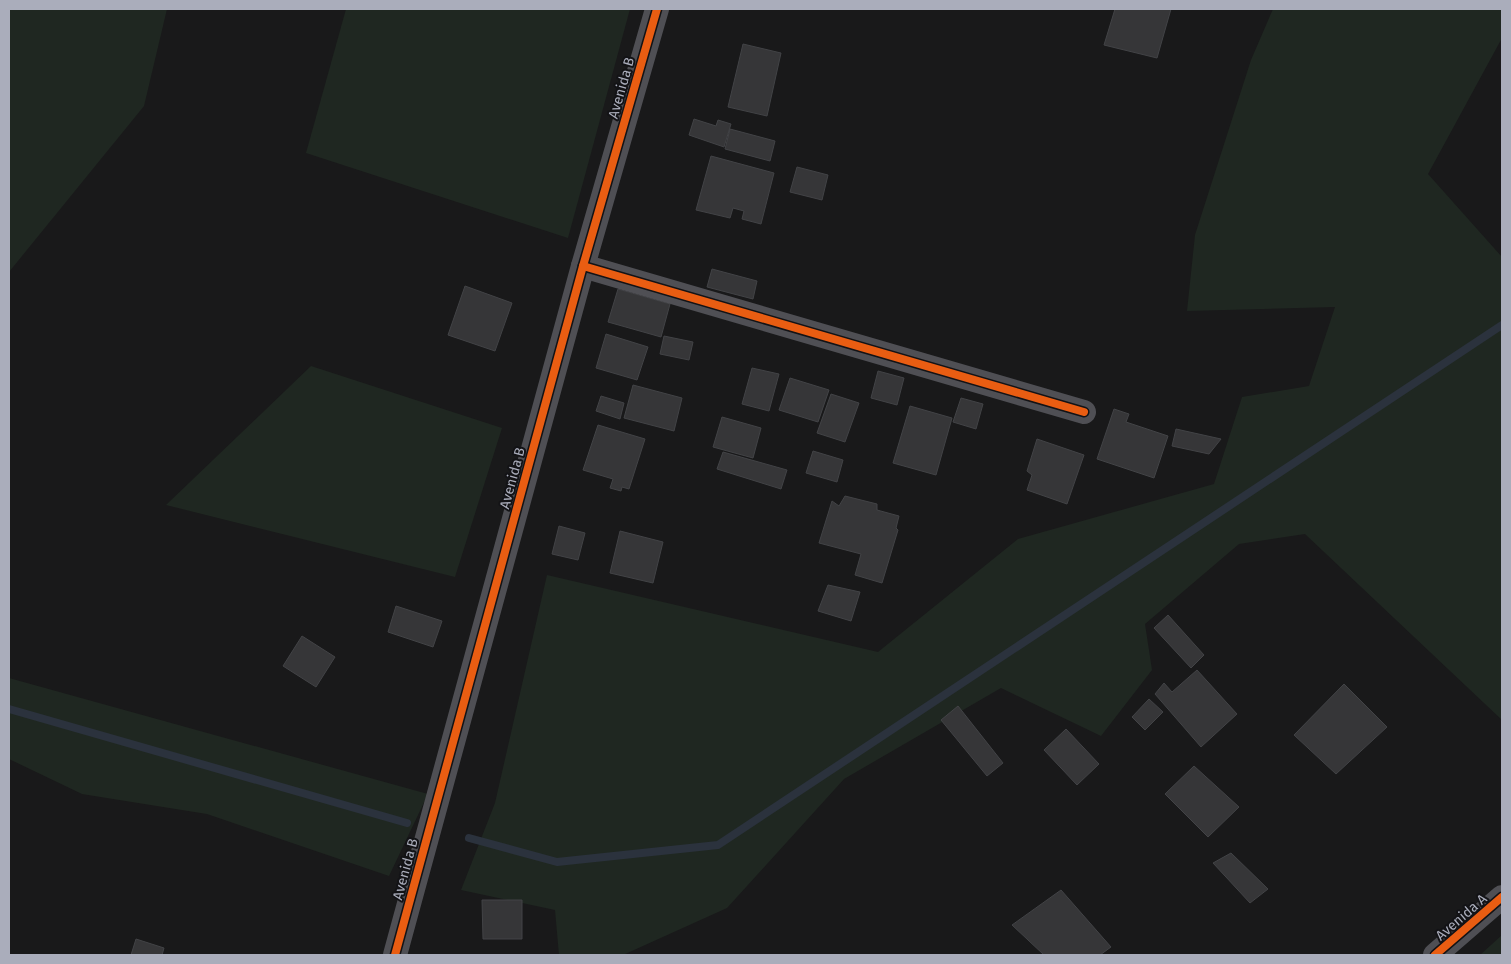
<svg xmlns="http://www.w3.org/2000/svg" width="1511" height="964" font-family="'Fira Sans',sans-serif">
<style>
.green{fill:#1f2721}
.lines{fill:none;stroke-linecap:round;stroke-linejoin:round}
.stream{stroke:#2b323d;stroke-width:8}
.building{fill:#363638;stroke:#424346}
.street{stroke:#4f4f54;stroke-width:24}
.cycleway-casing{stroke:#131316;stroke-width:11}
.cycleway{stroke:#e95d12;stroke-width:8}
.labels{text-anchor:middle;stroke-width:4;stroke-linejoin:round;paint-order:stroke}
.street-label{font-size:14px;fill:#aaadbb;stroke:#131316}
</style>
<rect width="100%" height="100%" fill="#19191a"/>
<g class="green">
<path d="M9,9H167L144,106L9,272Z"/>
<path d="M346,9H630L568,238L306,153Z"/>
<path d="M1273,9H1502V38L1428,174L1502,257V720L1305,534L1239,544L1145,624L1152,670L1101,736L1001,688L844,779L727,908L623,955H559L555,910L461,890L495,803L547,575L878,652L1018,539L1214,484L1242,397L1309,386L1335,307L1187,311L1195,235L1251,60Z"/>
<path d="M311,366L502,428L455,577L166,505Z"/>
<path d="M9,678L428,794L389,876L207,814L82,794L9,759Z"/>
<path d="M1502,935V955H1480Z"/>
</g>
<g class="lines">
<g class="stream">
<path d="M9,709L407,823"/>
<path d="M469,838L557,862L718,845L1502,325"/>
</g>
</g>
<g class="building">
<path d="M1115,9H1171L1157,58L1104,45Z"/>
<path d="M743,44L781,53L767,116L728,107Z"/>
<path d="M694,119L716,126L718,120L731,124L724,147L689,135Z"/>
<path d="M730,129L775,141L770,161L725,149Z"/>
<path d="M711,156L774,173L761,224L742,219L744,211L733,208L730,218L696,210Z"/>
<path d="M797,167L828,175L822,200L790,192Z"/>
<path d="M712,269L757,281L753,299L707,287Z"/>
<path d="M465,286L512,303L495,351L448,335Z"/>
<path d="M618,289L670,304L661,337L608,322Z"/>
<path d="M606,334L648,347L637,380L596,368Z"/>
<path d="M664,336L693,342L689,360L660,354Z"/>
<path d="M752,368L779,374L769,411L742,404Z"/>
<path d="M878,371L904,378L897,405L871,398Z"/>
<path d="M790,378L829,390L818,422L779,410Z"/>
<path d="M633,385L682,398L674,431L624,418Z"/>
<path d="M831,394L859,403L845,442L817,433Z"/>
<path d="M601,396L624,403L620,419L596,411Z"/>
<path d="M961,398L983,404L976,429L953,422Z"/>
<path d="M910,406L952,418L936,475L893,463Z"/>
<path d="M1114,409L1129,414L1126,422L1168,436L1154,478L1097,459Z"/>
<path d="M722,417L761,428L753,458L713,447Z"/>
<path d="M598,425L645,439L629,489L622,487L621,491L610,488L613,479L583,470Z"/>
<path d="M1176,429L1221,439L1209,454L1172,446Z"/>
<path d="M1037,439L1084,455L1067,504L1027,490L1032,475L1027,471Z"/>
<path d="M813,451L843,460L837,482L806,473Z"/>
<path d="M723,452L787,470L781,489L717,469Z"/>
<path d="M845,496L877,504V510L899,516L896,528L898,530L882,583L855,575L861,554L819,543L832,501L839,506Z"/>
<path d="M559,526L585,533L578,560L552,554Z"/>
<path d="M620,531L663,542L653,583L610,573Z"/>
<path d="M828,585L860,592L851,621L818,611Z"/>
<path d="M396,606L442,621L433,647L388,632Z"/>
<path d="M1168,615L1204,655L1191,668L1154,628Z"/>
<path d="M302,636L335,657L316,687L283,666Z"/>
<path d="M1197,670L1237,714L1201,747L1155,694L1164,683L1172,692Z"/>
<path d="M1344,684L1387,727L1336,774L1294,735Z"/>
<path d="M1149,699L1163,712L1145,730L1132,717Z"/>
<path d="M958,706L1003,763L987,776L941,720Z"/>
<path d="M1066,729L1099,764L1077,785L1044,750Z"/>
<path d="M1194,766L1239,807L1208,837L1165,794Z"/>
<path d="M1231,853L1268,889L1250,903L1213,863Z"/>
<path d="M1061,890L1111,947L1100,955H1044L1012,925Z"/>
<path d="M482,900H522V939H483Z"/>
<path d="M136,939L164,948L162,955H131Z"/>
</g>
<g class="lines">
<g class="street">
<path d="M583,266L1084,412"/>
<path d="M395,955L583,266L657,9"/>
<path d="M1435,955L1502,897"/>
</g>
<defs>
<g id="cycleway">
<path d="M583,266L1084,412"/>
<path d="M395,955L583,266L657,9"/>
<path d="M1435,955L1502,897"/>
</g>
</defs>
<use href="#cycleway" class="cycleway-casing"/>
<use href="#cycleway" class="cycleway"/>
</g>
<g class="labels">
<g class="street-label">
<text transform="translate(621 88) rotate(-74)" y="5">Avenida B</text>
<text transform="translate(512 478) rotate(-75)" y="5">Avenida B</text>
<text transform="translate(405 869) rotate(-75)" y="5">Avenida B</text>
<text transform="translate(1461 917) rotate(-41)" y="5">Avenida A</text>
</g>
</g>
<rect width="1511" height="964" fill="none" stroke="#aaadbb" stroke-width="20"/>
</svg>
